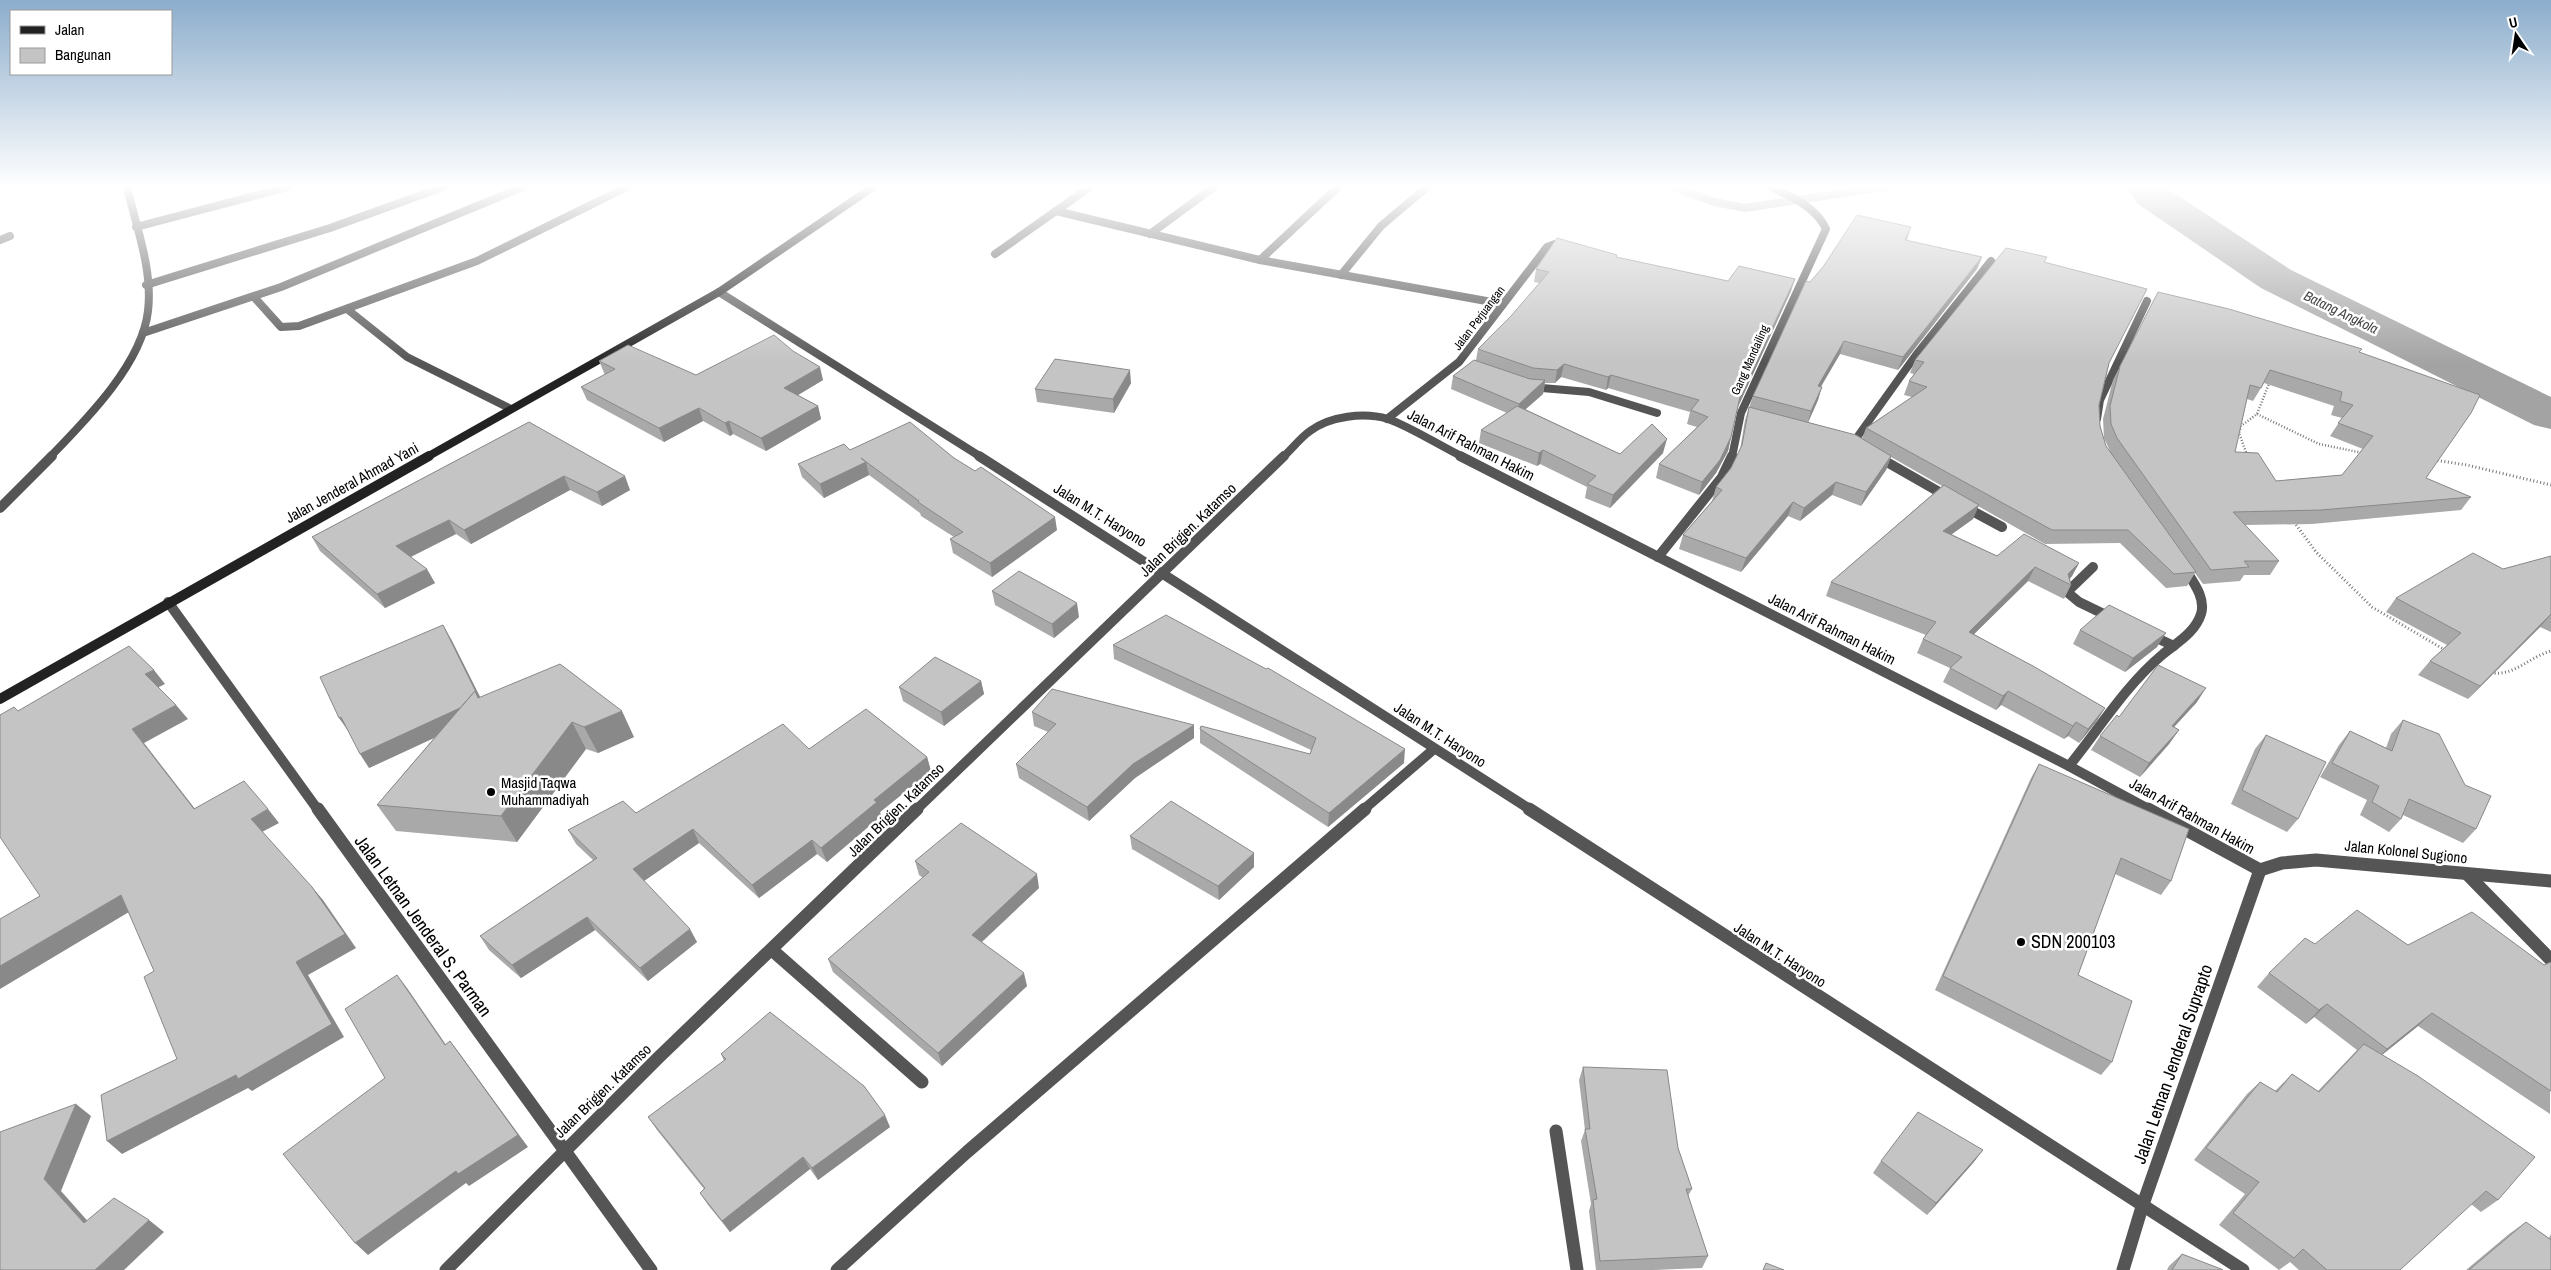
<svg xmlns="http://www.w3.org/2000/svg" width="2551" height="1270" font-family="'Archivo Narrow',sans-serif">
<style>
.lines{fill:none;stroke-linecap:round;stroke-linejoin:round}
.stream{stroke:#a3a3a3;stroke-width:8}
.river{fill:#a3a3a3;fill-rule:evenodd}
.path-far1{stroke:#777;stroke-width:2.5;stroke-dasharray:1 2;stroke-linecap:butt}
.path{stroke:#777;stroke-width:3;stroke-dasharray:1 2.5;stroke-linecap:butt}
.street-far2{stroke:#555;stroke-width:8}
.street-far1{stroke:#555;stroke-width:10}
.street{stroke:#555;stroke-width:13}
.secondary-far1{stroke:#222;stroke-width:8}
.secondary{stroke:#222;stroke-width:10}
.wall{fill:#a9a9a9;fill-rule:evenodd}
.shaded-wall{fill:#898989}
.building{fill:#c4c4c4;stroke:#898989;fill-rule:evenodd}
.poi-dot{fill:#000;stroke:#fff;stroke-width:2}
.labels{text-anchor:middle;stroke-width:5;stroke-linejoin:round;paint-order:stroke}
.far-street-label{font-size:12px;fill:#000;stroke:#fff}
.far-water-label{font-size:14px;font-style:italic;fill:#444;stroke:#fff}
.street-label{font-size:15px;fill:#000;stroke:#fff}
.poi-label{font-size:15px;fill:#000;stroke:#fff;text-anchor:start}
.near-street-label{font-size:18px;fill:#000;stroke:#fff}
.near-poi-label{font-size:18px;fill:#000;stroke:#fff;text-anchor:start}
</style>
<rect width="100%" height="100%" fill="#fff"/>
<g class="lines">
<g class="stream">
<path d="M1673,187L1715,202L1745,208L1884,187"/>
<path d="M2130,187L2152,196"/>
</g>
<path class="river" d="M2127,187H2165L2291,270L2551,397V429L2534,425L2261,288L2138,204Z"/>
<g class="path-far1">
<path d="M2257,414L2319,444L2363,453"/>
<path d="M2247,455L2239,433L2241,426L2257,414L2270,381"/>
</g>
<g class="path">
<path d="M2434,460L2467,465L2551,485"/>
<path d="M2294,522L2316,552L2372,607L2445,650"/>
<path d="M2491,673C2515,676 2529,657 2551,651"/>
</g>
<g class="street-far2">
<path d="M1056,211L1260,260L1503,304"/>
<path d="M136,227L288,187"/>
<path d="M1150,234L1214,187"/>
<path d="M0,240L10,236"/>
<path d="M995,254L1090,187"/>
<path d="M1260,260L1338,187"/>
<path d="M1341,275L1381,226L1427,187"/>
<path d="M146,285L330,228L443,187"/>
<path d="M719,292L981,457"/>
<path d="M254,297L281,327L299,326L477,261L627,187"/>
<path d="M347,309L407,357L511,409"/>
<path d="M143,333L281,287L523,187"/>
<path d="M1530,387L1589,392L1657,413"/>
<path d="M1387,419L1459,362L1547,247L1555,244L1566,247"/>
<path d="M2097,419L2100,400L2147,301"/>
<path d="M1850,443H1853L1916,355L1991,261"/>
<path d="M50,457C86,420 142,364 148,311C153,270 136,226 127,187"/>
<path d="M1283,457C1292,449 1300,438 1310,431C1330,416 1364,412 1388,419C1411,427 1440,446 1463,457"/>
<path d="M1732,457L1741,413L1826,229C1816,207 1792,197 1771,187"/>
</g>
<g class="street-far1">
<path d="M979,456L1531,810"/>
<path d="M1460,456L2069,766L2150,810"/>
<path d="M1878,457L1948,497"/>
<path d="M1965,507L2002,527"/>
<path d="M0,508L52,456"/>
<path d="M1658,557L1722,477L1732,456"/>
<path d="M2093,567L2067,592L2079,602L2112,618"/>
<path d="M168,602L318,810"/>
<path d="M2148,634L2174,646"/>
<path d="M2069,766C2099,729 2126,685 2162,655C2176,643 2195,633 2201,614C2206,598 2193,582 2185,569"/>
<path d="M916,810L1284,456"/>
<path d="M1363,810L1434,749"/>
</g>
<g class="street">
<path d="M318,809L651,1270"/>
<path d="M1529,809L2243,1270"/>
<path d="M2148,809L2260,870"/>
<path d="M2260,870L2282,863L2316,860L2551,881"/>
<path d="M2468,875L2551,960"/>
<path d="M772,950L922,1082"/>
<path d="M1556,1131L1577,1270"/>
<path d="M446,1270L659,1057L917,809"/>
<path d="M837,1270L967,1152L1365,809"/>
<path d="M2123,1270L2142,1207L2260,870"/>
</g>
<path class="secondary-far1" d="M427,457L719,292L873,187"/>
<path class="secondary" d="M0,699L429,456"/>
</g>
<g class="wall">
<path d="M1906,240L1982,257L1977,269L1898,370L1840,354L1821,387L1818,400L1808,422L1862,439L1866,428L1912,397L1904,395L1909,381L1914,374L1910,373L1915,360L2045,262L2109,364L2099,405L2100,426L2106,446L2110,451L2104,438L2103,419L2113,380L2158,292L2359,352L2426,478L2471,497L2461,510L2312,524L2245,525L2279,561L2270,575H2244L2240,581L2203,584L2195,573L2187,586L2166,588L2120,543L2045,544L1978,506L1973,519L1951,534L1997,556L2079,563L2072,576L2070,579L2071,585L2064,599L2028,581L1974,634L2105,708L2096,722L2079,743L2068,736L2064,739L2001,705L1996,710L1943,682L1950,668L1917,653L1923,639L1926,635L1826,596L1831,582L1942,486L1891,457L1886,470L1861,506L1832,495L1800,521L1788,516L1741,572L1679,549L1683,535L1712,501L1716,487L1731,468L1740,450L1745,420L1753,396L1810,282ZM2264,383L2334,406L2331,415L2342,418L2330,436L2363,449L2342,475L2276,481L2235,452L2247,399L2253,401Z"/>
<path d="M1617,257L1728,281L1791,291L1738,407L1728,451L1716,473L1699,495L1656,478L1659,464L1697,427L1687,424L1690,412L1608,388L1606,390L1561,377L1555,383H1545L1543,394L1525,409L1620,454L1663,453L1610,508L1585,498L1587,487L1540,464L1537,466L1479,443L1481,430L1507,413L1451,389L1453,376L1476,360L1478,349L1511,316L1540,283L1534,282L1536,269Z"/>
<path d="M599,361L696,375L823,380L798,395L818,406L821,419L766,451L733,434L730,436L703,421L664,442L587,400L581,387L605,375Z"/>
<path d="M1131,383L1114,413L1037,402L1035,389Z"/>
<path d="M529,422L630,490L602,506L570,490L471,544L456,534L411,557L435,583L385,608L320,551L312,537Z"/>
<path d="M850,450L954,458L1057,530L992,577L953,553L950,539L954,537L921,516L920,513L869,475L824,498L802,477L798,464Z"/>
<path d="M2551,556V632L2540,627L2468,699L2418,675L2430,661L2447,645L2386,612L2396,598Z"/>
<path d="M992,591L1079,617L1054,638L995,605Z"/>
<path d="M2080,630L2157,647L2125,672L2073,644Z"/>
<path d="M451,639L480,697L634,737L598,753L586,749L517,842L396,831L377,805L434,738L369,768Z"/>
<path d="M1113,645L1404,763L1328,827L1200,743V729L1310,754L1311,750L1114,659Z"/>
<path d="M981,681L984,694L944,726L903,701L899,687Z"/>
<path d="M2197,702L2174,727L2179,730L2169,744L2140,777L2091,750L2100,736L2119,717Z"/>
<path d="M1032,712L1194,725V738L1135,778L1089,821L1019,778L1016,764L1048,732L1034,726Z"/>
<path d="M2403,720L2476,829L2463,843L2403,815L2401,819L2389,832L2360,815L2367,800L2320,777L2339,745L2350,731L2386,748L2391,734Z"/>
<path d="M2266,735L2298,819L2287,832L2231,804L2255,749Z"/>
<path d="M809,749L927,757L931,771L880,812L881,816L827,862L817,854L759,898L699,843L644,881L697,942L648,981L595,930L521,978L489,950L480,936L593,860L576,844L568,830L636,813Z"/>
<path d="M2039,764L2171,881L2161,895L2115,874L2078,975L2112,1062L2101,1075L1935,990L2031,778Z"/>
<path d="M1130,836L1254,853V867L1219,900L1132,849Z"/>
<path d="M915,861L1039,888L982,942L1027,986L942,1066L833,972L828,959L923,878L919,875Z"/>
<path d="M2315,944L2408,945L2544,965L2551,962L2550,1114L2418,1026L2382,1055L2498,1200L2481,1212L2471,1204L2400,1270H2299L2290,1262L2279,1270L2219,1225L2245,1194L2194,1160L2247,1094L2260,1082L2275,1091L2292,1074L2318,1091L2357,1050L2314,1017L2306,1024L2257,987L2269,973Z"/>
<path d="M721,1054L890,1127L818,1180L810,1169L730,1232L708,1205L700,1193L704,1189L657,1130L648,1117L724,1061Z"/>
<path d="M1583,1067L1678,1148L1692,1189L1688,1196L1708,1256L1702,1268L1654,1270H1596L1589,1211L1591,1204L1581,1141L1585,1130L1579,1080Z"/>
<path d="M1983,1150L1973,1163L1927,1215L1873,1173L1881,1161Z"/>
<path d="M2526,1222L2549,1238L2551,1234V1270H2466L2509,1234Z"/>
<path d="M2182,1254L2223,1270H2167L2169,1266Z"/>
</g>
<g class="shaded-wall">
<path d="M1911,227L1907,240H1905Z"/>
<path d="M1982,257L1977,269L1898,370L1903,357Z"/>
<path d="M1795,279L1791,291L1736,411L1740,397Z"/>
<path d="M1844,341L1840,354L1813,399L1818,386Z"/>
<path d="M1564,364L1561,377L1555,383L1557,370Z"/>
<path d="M820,367L823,380L788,401L784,388Z"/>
<path d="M1130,370L1131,383L1114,413L1113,399Z"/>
<path d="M1611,375L1608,388L1606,390L1608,377Z"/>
<path d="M1545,380L1543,394L1517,417L1519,404Z"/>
<path d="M1822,387L1818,400L1807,425L1811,411Z"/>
<path d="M818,406L821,419L766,451L761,438Z"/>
<path d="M699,408L703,421L664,442L659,428Z"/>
<path d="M729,421L733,434L730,436L725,423Z"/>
<path d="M1731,437L1728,451L1716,473L1699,495L1702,482Z"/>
<path d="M1667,439L1663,453L1610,508L1613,495Z"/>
<path d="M1543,450L1540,464L1537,466L1539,453Z"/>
<path d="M1891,456L1886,470L1861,506L1866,492Z"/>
<path d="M866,462L869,475L824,498L820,484Z"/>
<path d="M564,476L570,490L471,544L464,530Z"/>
<path d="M625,476L630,490L602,506L597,492Z"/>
<path d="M1836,482L1832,495L1800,521L1804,508Z"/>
<path d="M1793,502L1788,516L1741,572L1746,558Z"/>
<path d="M1979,505L1973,519L1937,545L1943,531Z"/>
<path d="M1055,517L1057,530L992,577L990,563Z"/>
<path d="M449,520L456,534L404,560L396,546Z"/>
<path d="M2079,563L2072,576L2066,582L2068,574Z"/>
<path d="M2035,567L2028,581L1962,646L1969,632Z"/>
<path d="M427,569L435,583L385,608L377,594Z"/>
<path d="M1077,603L1079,617L1054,638L1052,624Z"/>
<path d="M2551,614L2540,627L2468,699L2480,686Z"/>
<path d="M443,625L451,639L488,713L369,768L360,754Z"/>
<path d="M2166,633L2157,647L2125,672L2133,658Z"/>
<path d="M154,670L165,684L157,688L145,674Z"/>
<path d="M981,681L984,694L944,726L941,712Z"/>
<path d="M2206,688L2197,702L2162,740L2172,726Z"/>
<path d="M2008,691L2001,705L1996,710L2003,696Z"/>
<path d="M176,705L188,719L144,743L206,823L194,809L132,729Z"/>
<path d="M2105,708L2096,722L2079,743L2088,729Z"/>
<path d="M622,711L634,737L598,753L584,727Z"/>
<path d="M341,717L349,732L339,718Z"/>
<path d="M572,722L586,749L517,842L501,816Z"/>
<path d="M2076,722L2068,736L2064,739L2073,726Z"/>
<path d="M1194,725V738L1135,778L1089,821L1087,807L1133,764Z"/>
<path d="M2179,730L2169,744L2140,777L2149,763Z"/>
<path d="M1405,749L1404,763L1328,827L1329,813Z"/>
<path d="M927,757L931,771L880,812L881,816L827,862L821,848L874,800Z"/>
<path d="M268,809L279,823L262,832L251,819Z"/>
<path d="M693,829L699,843L641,883L633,869Z"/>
<path d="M812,840L817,854L759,898L752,885Z"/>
<path d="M1254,853V867L1219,900L1218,886Z"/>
<path d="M1037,874L1039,888L975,948L972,935Z"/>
<path d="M312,887L323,900L356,948L308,975L344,1037L252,1091L248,1088L122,1154L107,1141L296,962Z"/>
<path d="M121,895L134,909L0,989V966Z"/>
<path d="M587,917L595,930L521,978L512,965Z"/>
<path d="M690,929L697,942L648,981L640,968Z"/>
<path d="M1024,973L1027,986L942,1066L938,1053Z"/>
<path d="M397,975L407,988L455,1058L445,1045Z"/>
<path d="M2327,1004L2314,1017L2306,1024L2319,1010Z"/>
<path d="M2432,1013L2418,1026L2373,1062L2387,1049Z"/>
<path d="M450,1041L460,1054L528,1147L469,1186L466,1183L368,1255L355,1243Z"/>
<path d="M76,1104L91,1116L61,1191L100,1235L84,1223L44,1179Z"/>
<path d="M885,1115L890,1127L818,1180L812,1168Z"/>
<path d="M1983,1150L1973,1163L1927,1215L1936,1203Z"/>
<path d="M803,1157L810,1169L730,1232L722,1221Z"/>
<path d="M149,1220L164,1232L124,1270H95Z"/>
</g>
<g class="building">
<path d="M1857,215L1911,227L1905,240L1982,257L1903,357L1844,341L1818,386L1822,387L1811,411L1753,396L1806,281L1810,282L1823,267Z"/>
<path d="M1557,238L1617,255L1616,257L1728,281L1739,266L1795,279L1740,397L1731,437L1720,460L1702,482L1659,464L1708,417L1691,410L1699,400L1611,375L1608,377L1564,364L1557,370L1533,368L1478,349L1511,316L1549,272L1536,269Z"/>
<path d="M2006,248L2047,257L2044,262L2147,289L2109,363L2099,405L2100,426L2106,446L2196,572L2174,574L2128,530H2052L1866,428L1927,387L1909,381L1924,362L1915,360Z"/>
<path d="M2158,292L2229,309L2362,349L2359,352L2480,395L2471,413L2426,478L2471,497L2321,510L2233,512L2279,561H2244L2249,567L2211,570L2117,438L2111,424L2110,406L2120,366ZM2270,370L2342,392L2340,401L2353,405L2338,423L2373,436L2342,475L2276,481L2258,453L2235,452L2250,385L2261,388Z"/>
<path d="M774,335L793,351L820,367L784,388L818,406L761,438L729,421L725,423L699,408L659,428L581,387L615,369L599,361L628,345L696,375Z"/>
<path d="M1055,359L1130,370L1113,399L1035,389Z"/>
<path d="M1474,360L1530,379L1545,380L1519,404L1453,376Z"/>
<path d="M1517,406L1620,454L1652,424L1667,439L1613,495L1587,484L1596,476L1543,450L1539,453L1481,430Z"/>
<path d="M1749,407L1856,435L1891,456L1866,492L1836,482L1804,508L1793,502L1746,558L1683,535L1722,490L1716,487L1731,468L1742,445Z"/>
<path d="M529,422L625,476L597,492L564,476L464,530L449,520L396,546L427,569L377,594L312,537Z"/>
<path d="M910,422L954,458L975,471L981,467L1055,517L990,563L950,539L963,532L918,502L919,501L861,458L866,462L820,484L798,464L844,444L850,450Z"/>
<path d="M1944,485L1979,505L1943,531L1997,556L2024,534L2079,563L2068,574L2071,585L2035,567L1969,632L2033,666L2105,708L2088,729L2076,722L2073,726L2008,691L2003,696L1950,668L1962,657L1923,639L1936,622L1831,582Z"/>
<path d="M2473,553L2503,569L2551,556V614L2480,686L2430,661L2461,633L2396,598Z"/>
<path d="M1019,571L1077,603L1052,624L992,591Z"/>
<path d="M2109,605L2166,633L2133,658L2080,630Z"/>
<path d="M1166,615L1266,669L1268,668L1405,749L1329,813L1200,729L1201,726L1310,754L1316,738L1113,645Z"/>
<path d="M443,625L479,698L475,691L460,708L360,754L341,717L339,718L320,677Z"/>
<path d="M129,646L154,670L145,674L176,705L132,729L194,809L244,781L268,809L251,819L312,887L345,934L296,962L332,1024L238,1079L236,1075L107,1141L101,1095L177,1059L144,977L154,971L121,895L0,966V919L40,896L0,837V715L14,707L18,711Z"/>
<path d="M935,657L981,681L941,712L899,687Z"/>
<path d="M560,664L622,711L584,727L572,722L501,816L377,805L475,691L478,698Z"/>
<path d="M2158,665L2206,688L2172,726L2179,730L2149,763L2100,736L2117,715L2119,717Z"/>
<path d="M1052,689L1194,725L1133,764L1087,807L1016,764L1056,724L1032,712Z"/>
<path d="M866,709L927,757L874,800L877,802L821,848L812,840L752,885L693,829L633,869L690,929L640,968L587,917L512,965L480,936L597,858L568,830L623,801L636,813L783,724L809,749Z"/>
<path d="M2403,720L2439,734L2465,785L2491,796L2476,829L2409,799L2401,819L2372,802L2379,786L2332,763L2350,731L2392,751Z"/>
<path d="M2266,735L2326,762L2298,819L2242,790Z"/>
<path d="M2039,764L2189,829L2171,881L2121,858L2078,975L2132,1001L2112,1062L1943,976Z"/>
<path d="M1171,801L1254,853L1218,886L1130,836Z"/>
<path d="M961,823L1037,874L972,935L1024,973L938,1053L828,959L929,872L915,861Z"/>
<path d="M2357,910L2408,945L2472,912L2544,965L2551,962V1091L2432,1013L2387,1049L2327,1004L2319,1010L2269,973L2305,938L2315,944Z"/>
<path d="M397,975L445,1045L450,1041L518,1135L458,1174L456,1171L355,1243L283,1154L385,1078L345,1009Z"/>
<path d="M770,1012L864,1086L885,1115L812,1168L803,1157L722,1221L700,1193L705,1188L648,1117L726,1059L721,1054Z"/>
<path d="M2364,1044L2418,1076L2535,1157L2498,1200L2486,1191L2400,1270H2327L2303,1249L2294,1258L2233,1213L2259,1182L2206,1148L2260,1082L2277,1092L2292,1074L2319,1092Z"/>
<path d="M1583,1067L1667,1070L1678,1148L1692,1189H1686L1708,1256L1600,1261L1593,1200L1597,1199L1585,1129H1590Z"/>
<path d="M76,1104L44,1179L84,1223L114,1198L149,1220L95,1270H0V1132Z"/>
<path d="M1918,1112L1983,1150L1936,1203L1881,1161Z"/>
<path d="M2526,1222L2551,1240V1270H2469Z"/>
<path d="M2182,1254L2221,1269L2223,1270H2172Z"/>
<path d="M1766,1263L1784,1270H1763Z"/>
</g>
<linearGradient id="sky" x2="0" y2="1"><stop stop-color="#8cadcc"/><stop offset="0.51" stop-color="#fff"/><stop offset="1" stop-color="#fff" stop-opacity="0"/></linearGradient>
<rect width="2551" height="364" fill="url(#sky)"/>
<g class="poi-dot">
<circle cx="491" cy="792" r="5"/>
<circle cx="2021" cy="942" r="5"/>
</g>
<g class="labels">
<g class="far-street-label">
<text transform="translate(1479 318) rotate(-53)" y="4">Jalan Perjuangan</text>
<text transform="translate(1750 360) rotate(-66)" y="4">Gang Mandailing</text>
</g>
<g class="far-water-label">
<text transform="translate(2341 312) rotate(26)" y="5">Batang Angkola</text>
</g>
<g class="street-label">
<text transform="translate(1471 445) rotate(27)" y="5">Jalan Arif Rahman Hakim</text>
<text transform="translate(352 483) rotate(-29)" y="5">Jalan Jenderal Ahmad Yani</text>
<text transform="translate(1100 515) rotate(32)" y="5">Jalan M.T. Haryono</text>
<text transform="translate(1188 530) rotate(-44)" y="5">Jalan Brigjen. Katamso</text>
<text transform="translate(1832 629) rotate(27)" y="5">Jalan Arif Rahman Hakim</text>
<text transform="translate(1440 735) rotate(33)" y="5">Jalan M.T. Haryono</text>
<text transform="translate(896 810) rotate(-44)" y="5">Jalan Brigjen. Katamso</text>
<text transform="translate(2192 816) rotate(29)" y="5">Jalan Arif Rahman Hakim</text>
<text transform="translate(2406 852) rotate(6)" y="5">Jalan Kolonel Sugiono</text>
<text transform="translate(1780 955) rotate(33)" y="5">Jalan M.T. Haryono</text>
<text transform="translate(603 1091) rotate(-44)" y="5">Jalan Brigjen. Katamso</text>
</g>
<g class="poi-label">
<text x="501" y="788">Masjid Taqwa<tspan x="501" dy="17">Muhammadiyah</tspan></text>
</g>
<g class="near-street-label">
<text transform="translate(423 926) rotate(54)" y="6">Jalan Letnan Jenderal S. Parman</text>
<text transform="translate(2173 1064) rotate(-71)" y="6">Jalan Letnan Jenderal Suprapto</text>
</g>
<g class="near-poi-label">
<text x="2031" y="948">SDN 200103</text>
</g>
</g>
<rect x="10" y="10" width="162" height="65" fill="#ffffff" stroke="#999999"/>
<rect x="20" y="26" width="25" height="8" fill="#222222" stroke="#999999"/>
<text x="55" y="35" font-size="15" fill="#000000">Jalan</text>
<rect x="20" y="48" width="25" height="15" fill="#c4c4c4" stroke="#999999"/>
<text x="55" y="60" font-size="15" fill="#000000">Bangunan</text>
<g transform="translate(2516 35) rotate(347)" stroke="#ffffff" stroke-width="4" paint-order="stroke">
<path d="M0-4L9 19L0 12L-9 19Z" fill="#000000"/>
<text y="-8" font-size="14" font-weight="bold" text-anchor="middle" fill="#000000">U</text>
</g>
</svg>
